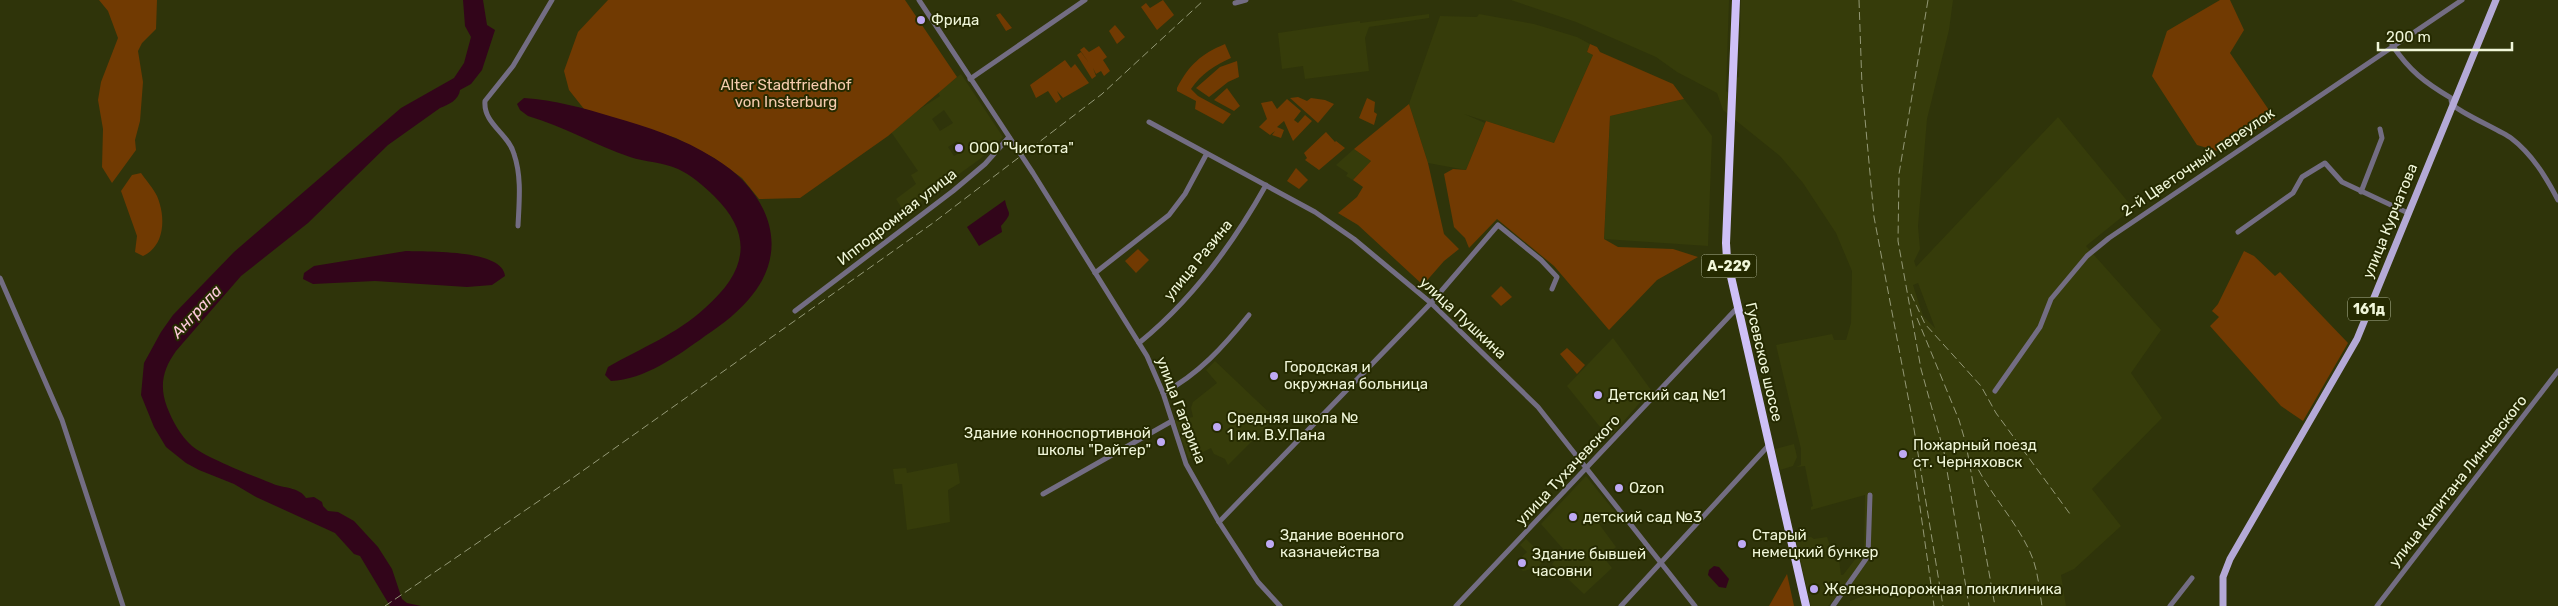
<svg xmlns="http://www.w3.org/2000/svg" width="2558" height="606" font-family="Rubik,sans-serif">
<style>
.built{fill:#363c0a;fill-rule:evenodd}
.green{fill:#713a02}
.water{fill:#32051a}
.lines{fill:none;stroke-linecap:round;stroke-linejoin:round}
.minor{stroke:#736d83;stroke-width:5}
.major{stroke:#b4a9d6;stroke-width:7}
.highway{stroke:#cec0f7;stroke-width:8}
.rail{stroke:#949976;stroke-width:1;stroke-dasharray:8 4;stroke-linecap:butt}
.poi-dot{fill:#bea9f4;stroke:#252a00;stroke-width:2}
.labels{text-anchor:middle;stroke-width:4;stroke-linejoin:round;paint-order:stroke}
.shield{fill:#252a00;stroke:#b3b998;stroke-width:1}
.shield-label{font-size:14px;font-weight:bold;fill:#f0f6d9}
.poi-label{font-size:15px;fill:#f0f6d9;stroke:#252a00;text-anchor:start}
.park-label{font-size:15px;fill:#f5cbad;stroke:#252a00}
.street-label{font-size:15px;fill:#f0f6d9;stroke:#252a00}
.water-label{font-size:16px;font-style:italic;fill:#fdc9da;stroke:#252a00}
</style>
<rect width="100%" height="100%" fill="#2f340a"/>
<g class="built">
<path d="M1511,0H1729L1726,91L1730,94L1729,115L1723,110L1717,93L1677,72L1656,57L1576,22Z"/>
<path d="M1741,0H1953L1949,30L1927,119L1918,226L1920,249L1914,261L1916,267L2058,117L2133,208L2086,246L2161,330L2131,373L2162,418L2092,489L2121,526L2074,569L2061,575L2066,606H1850V601L1866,595L1851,582L1828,606H1811L1796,540L1811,537L1814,539L1827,537L1835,561L1839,560L1841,575H1843L1864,548L1865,495L1811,510V507L1813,506L1805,466L1796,467L1801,465V449L1776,345L1832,334L1834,340H1846L1851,323L1852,271L1836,233L1803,183L1780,156L1734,119L1736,78L1739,77ZM1918,283L1935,328L1923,316L1913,285Z"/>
<path d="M1429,14V18L1369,27L1365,38L1369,71L1305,79L1303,66L1282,69L1278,33L1360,21V23Z"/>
<path d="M1479,14L1534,24L1577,37L1590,44L1587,52L1593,55L1554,143L1464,114L1485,123L1466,170L1428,163L1409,104L1440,16L1477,17Z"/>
<path d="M961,74L1003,137L980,159L905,213L896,199L916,184L911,175L918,171L889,129L940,96L938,92ZM944,110L953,123L940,131L932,119ZM957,141L963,151L954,156L948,147Z"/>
<path d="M1684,99L1712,136L1708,246L1604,239L1610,116Z"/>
<path d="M1354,149L1371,161L1353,180L1346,176L1348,173L1336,165Z"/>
<path d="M1613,338L1651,390L1609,438L1567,386Z"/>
<path d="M1215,361L1275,418L1228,465L1225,459L1214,454L1211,448L1189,459L1175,421L1193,417L1191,408L1193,402L1217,383L1206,370Z"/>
<path d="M1794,444L1797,457L1793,466L1780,470L1775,449Z"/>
<path d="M957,463L960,483L948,490L950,522L907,530L902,484H895L893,469L906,468L907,473Z"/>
<path d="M1586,476L1615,512L1599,524L1616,547L1604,558L1612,568L1584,594L1552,564L1564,550L1541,524Z"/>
<path d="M1526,539L1546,559L1537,568L1523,571L1515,563L1527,552L1520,545Z"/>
</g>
<g class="green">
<path d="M99,0H157L156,29L142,43L138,51L143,82L140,121L135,140L136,150L112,183L102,167L103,129L98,100L101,82L118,38L108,11Z"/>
<path d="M608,0H905L957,77L888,136L800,198L759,199L742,178L714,158L676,138L584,109L569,90L564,71L578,32Z"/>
<path d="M1163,0L1174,15L1157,30L1141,7L1146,3L1150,8Z"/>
<path d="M2220,0H2230L2244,30L2230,53L2275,119L2221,152L2197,145L2152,76L2167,31Z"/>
<path d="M1000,13L1012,28L1006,31L996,15Z"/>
<path d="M1115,25L1125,37L1117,44L1109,31Z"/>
<path d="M1225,44L1231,58C1215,65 1201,74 1191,89L1198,96L1231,114L1223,124L1195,109L1196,101L1177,91V88C1189,65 1201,54 1225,44Z"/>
<path d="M1590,44L1597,47L1600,52L1673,84L1684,99L1610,116L1604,239L1618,247L1673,249L1698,257L1657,280L1609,330L1554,266L1497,219L1469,248L1465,238L1454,227L1444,174L1453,169L1466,170L1486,121L1554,143L1593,55L1587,52Z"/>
<path d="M1099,46L1107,57L1103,60L1110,71L1104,76L1101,71L1096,74L1093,68L1096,76L1092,79L1077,55L1081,52L1089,63L1080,50L1084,47L1089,52Z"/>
<path d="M1065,60L1071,68L1075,64L1089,83L1063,98L1057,91L1061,99L1056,103L1048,91L1036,98L1030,85Z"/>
<path d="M1237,61L1239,77L1228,82L1209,97L1196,88L1220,67Z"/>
<path d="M1227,88L1240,106L1234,111L1214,100Z"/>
<path d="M1298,97L1307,101L1311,98L1325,100L1334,104L1318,123L1290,98Z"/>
<path d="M1367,98L1375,102L1374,112L1377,114L1374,125L1359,118Z"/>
<path d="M1287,99L1301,111L1294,120L1298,123L1305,115L1312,121L1293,141L1284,121L1277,127L1284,130L1281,138L1272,135L1275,131L1270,135L1259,127L1267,119L1261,103L1272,101L1277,109Z"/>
<path d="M1409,104L1428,163L1444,234L1459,249L1444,261L1423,285L1358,225L1338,213L1357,197L1363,187L1353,180L1371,161L1354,149Z"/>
<path d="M1326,132L1335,142L1336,141L1345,148L1319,170L1305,160L1307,158L1304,153Z"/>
<path d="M1296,168L1308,180L1299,189L1287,181Z"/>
<path d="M141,173C146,180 153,188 157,196C166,217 165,246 143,256L135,252L137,236L121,191L132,175Z"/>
<path d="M1138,249L1149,260L1136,273L1125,261Z"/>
<path d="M2244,251L2254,256L2275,276L2280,272L2348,343L2303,421L2281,406L2210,326L2219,317L2212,311L2218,304Z"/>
<path d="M1501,286L1512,297L1501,306L1491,296Z"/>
<path d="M1567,348L1585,365L1577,374L1560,354Z"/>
<path d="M1787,574L1794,606H1769Z"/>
</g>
<g class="water">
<path d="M463,0H483L487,25L495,30L482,70L471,84L460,90C459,100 448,105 440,108L388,145L308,223L241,276L176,351C163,369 159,386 167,407C173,422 180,435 192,446C204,457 258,478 276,485C286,488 300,488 306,498L314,497L322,502L323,506L328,511L338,512L354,521L365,533L378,547L392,569L402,599L407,603L421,606H390L360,556L354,554L335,533L256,497L234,484L199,470L186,463L166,447L154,427L141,395L144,363L161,332L173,315L234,252L401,108L454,78L464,63L471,37L465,26Z"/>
<path d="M524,98C554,100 584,108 613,117C647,127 683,138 714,158C763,187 793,243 753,294C740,311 723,324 705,336C679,355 644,380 611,381L605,375L608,367C641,348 677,334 705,308C746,272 755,236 714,196C704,186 691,175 678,169C663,162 645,162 630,157C595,145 563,126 528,116L520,110L517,104Z"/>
<path d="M1005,200C1008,216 1014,211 1001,226L1002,232L979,246L967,227Z"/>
<path d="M406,251C427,252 503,249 505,276L492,285L467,287L375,281L313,284L303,279L304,273L314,266Z"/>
<path d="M1714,566L1719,567L1729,579L1726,588L1719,587L1708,575L1709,570Z"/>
</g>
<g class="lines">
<g class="minor">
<path d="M919,0L1033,173L1147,356L1163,393L1186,464L1219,522L1258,582L1280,606"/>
<path d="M1235,3L1246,0"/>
<path d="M2392,45C2410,71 2424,82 2451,98C2451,100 2452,104 2453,105C2457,111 2501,131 2511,138C2532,154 2546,177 2558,200"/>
<path d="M970,79L1085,0"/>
<path d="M1149,122L1315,212L1354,239L1431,303L1538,407L1695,606"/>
<path d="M2361,192L2382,138L2380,129"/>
<path d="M518,226C519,203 522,177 514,154C509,134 483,124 485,101L513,66L552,0"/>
<path d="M2238,232L2293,193L2302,177L2325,163L2342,182L2408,213"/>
<path d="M1095,273L1169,215L1185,194L1206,155"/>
<path d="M0,278L62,420L123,606"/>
<path d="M795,311L953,191L985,164L1009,137"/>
<path d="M1139,343C1192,300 1233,244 1266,185"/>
<path d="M1995,391L2040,327L2051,299L2087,256L2109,238L2462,0"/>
<path d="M1163,393C1198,375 1224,346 1249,315"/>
<path d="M1043,494L1172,421"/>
<path d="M1219,522L1431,303L1498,225L1541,260L1557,277L1552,289"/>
<path d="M1456,606L1738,307"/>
<path d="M1621,606L1769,445"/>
<path d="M1833,606L1868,556L1870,495"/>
<path d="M2170,606L2192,578"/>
<path d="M2377,606L2558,371"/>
</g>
<path class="major" d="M2223,606V577L2230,559L2357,339L2496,0"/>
<path class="highway" d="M1736,0L1726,243L1727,259L1806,606"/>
<g class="rail">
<path d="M1859,0L1862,86L1874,217L1913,423L1943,606"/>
<path d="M1928,0L1899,174L1898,241L1921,369L1944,452L1969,606"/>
<path d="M1911,294L1925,324L1981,386L1996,413L2070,514"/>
<path d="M1917,318L1959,420L1966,444L1995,606"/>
<path d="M1913,458L1934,606"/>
<path d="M1973,459C1988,492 2015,519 2030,552C2038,569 2039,588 2042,606"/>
<path d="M385,606L574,477L933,223L1102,94L1204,0"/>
</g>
</g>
<g class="poi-dot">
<circle cx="921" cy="20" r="5"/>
<circle cx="959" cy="148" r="5"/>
<circle cx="1274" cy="376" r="5"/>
<circle cx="1598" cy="395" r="5"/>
<circle cx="1217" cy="427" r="5"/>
<circle cx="1161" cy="442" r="5"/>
<circle cx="1903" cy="454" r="5"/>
<circle cx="1619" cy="488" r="5"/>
<circle cx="1573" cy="517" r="5"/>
<circle cx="1270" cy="544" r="5"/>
<circle cx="1742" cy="544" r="5"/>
<circle cx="1522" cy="563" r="5"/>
<circle cx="1814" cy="589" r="5"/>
</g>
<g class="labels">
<g class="shield">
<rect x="1701.5" y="254.5" width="55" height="23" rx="4"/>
<rect x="2348" y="297.5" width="42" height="23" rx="4"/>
</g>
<g class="shield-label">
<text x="1729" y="271">А-229</text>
<text x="2369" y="314">161д</text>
</g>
<g class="poi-label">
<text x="931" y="25">Фрида</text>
<text x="969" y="153">ООО "Чистота"</text>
<text x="1284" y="372">Городская и<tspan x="1284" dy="17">окружная больница</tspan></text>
<text x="1608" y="400">Детский сад №1</text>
<text x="1227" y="423">Средняя школа №<tspan x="1227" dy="17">1 им. В.У.Пана</tspan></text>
<text x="1151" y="438" text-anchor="end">Здание конноспортивной<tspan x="1151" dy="17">школы "Райтер"</tspan></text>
<text x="1913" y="450">Пожарный поезд<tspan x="1913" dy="17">ст. Черняховск</tspan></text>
<text x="1629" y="493">Ozon</text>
<text x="1583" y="522">детский сад №3</text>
<text x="1280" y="540">Здание военного<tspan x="1280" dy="17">казначейства</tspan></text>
<text x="1752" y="540">Старый<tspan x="1752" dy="17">немецкий бункер</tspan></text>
<text x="1532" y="559">Здание бывшей<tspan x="1532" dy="17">часовни</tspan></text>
<text x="1824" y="594">Железнодорожная поликлиника</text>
</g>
<g class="park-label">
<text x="786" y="90">Alter Stadtfriedhof<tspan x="786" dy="17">von Insterburg</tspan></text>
</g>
<g class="street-label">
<text transform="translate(2198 162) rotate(-34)" y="5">2-й Цветочный переулок</text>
<text transform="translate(897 217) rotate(-38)" y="5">Ипподромная улица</text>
<text transform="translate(2390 221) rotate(-68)" y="5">улица Курчатова</text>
<text transform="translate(1198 260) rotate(-51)" y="5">улица Разина</text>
<text transform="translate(1463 318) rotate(43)" y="5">улица Пушкина</text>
<text transform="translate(1764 362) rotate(77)" y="5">Гусевское шоссе</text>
<text transform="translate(1181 410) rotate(69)" y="5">улица Гагарина</text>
<text transform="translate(1568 470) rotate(-47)" y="5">улица Тухачевского</text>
<text transform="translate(2458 481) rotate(-52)" y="5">улица Капитана Линчевского</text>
</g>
<g class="water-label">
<text transform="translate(196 311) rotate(-47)" y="6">Анграпа</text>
</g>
</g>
<path d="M2378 42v8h134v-8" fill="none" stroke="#f0f6d9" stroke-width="2.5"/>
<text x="2386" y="42" font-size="15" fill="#f0f6d9" stroke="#252a00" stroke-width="4" paint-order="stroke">200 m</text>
</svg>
